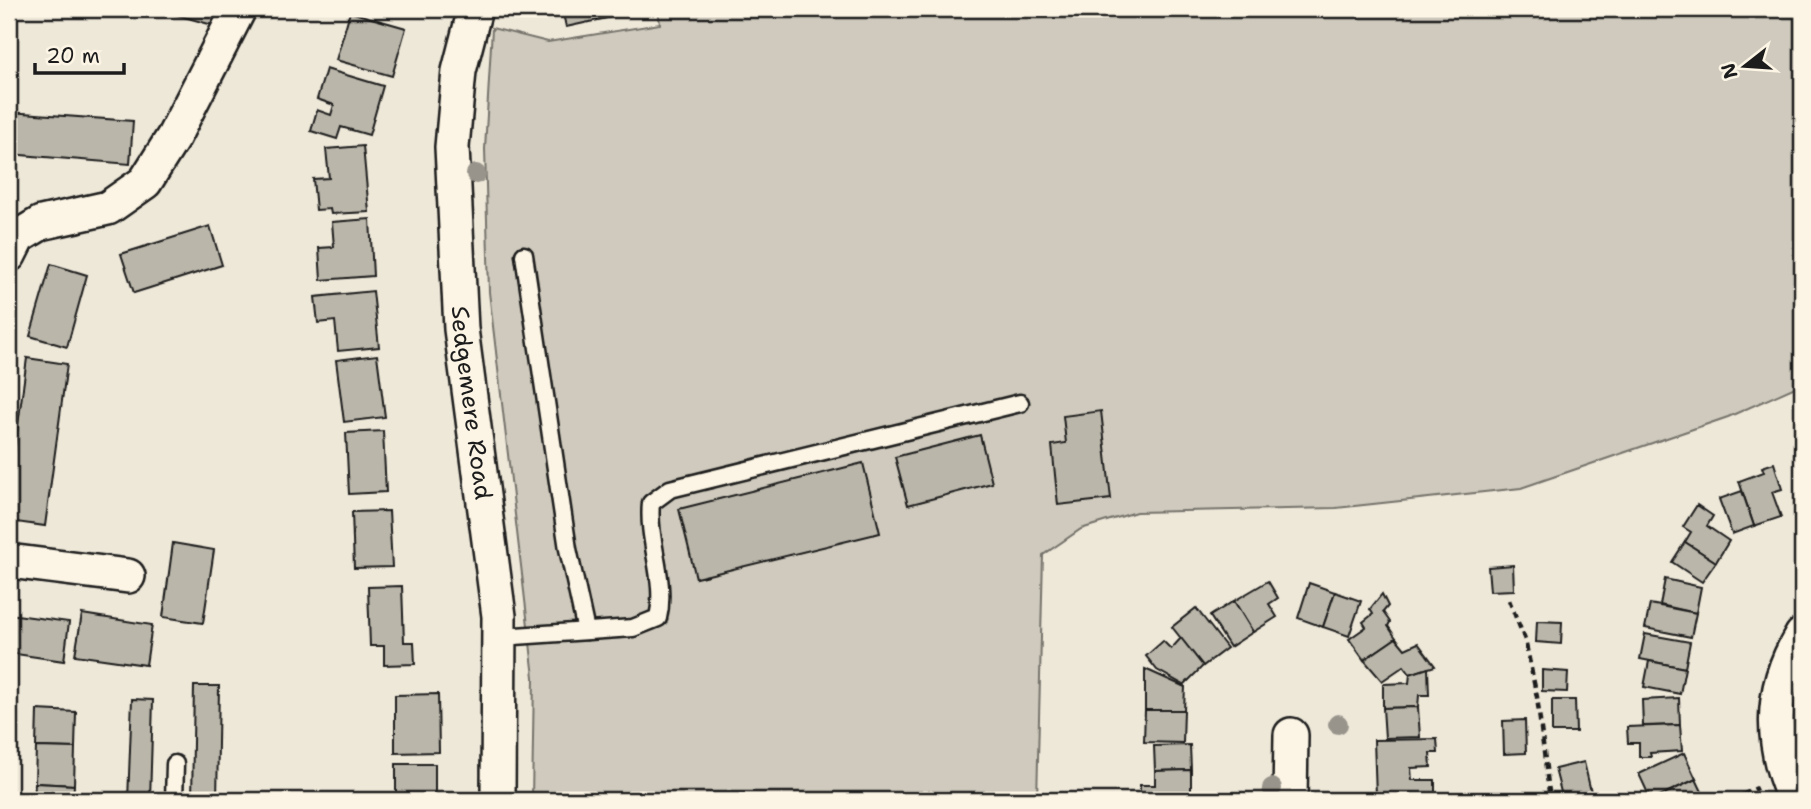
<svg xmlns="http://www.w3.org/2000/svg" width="1811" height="809" font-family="'Shantell Sans',sans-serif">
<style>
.green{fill:#cfcabd;stroke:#76736c;stroke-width:2}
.building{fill:#bab6aa;stroke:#1c1c1c;stroke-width:2}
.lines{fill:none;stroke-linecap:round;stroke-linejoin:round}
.service-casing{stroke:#1c1c1c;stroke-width:21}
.minor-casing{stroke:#1c1c1c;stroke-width:38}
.path{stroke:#1c1c1c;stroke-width:4.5;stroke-dasharray:7 5;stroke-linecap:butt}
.service{stroke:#fcf5e5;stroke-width:16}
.minor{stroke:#fcf5e5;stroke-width:33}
.tree{fill:#98948b}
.labels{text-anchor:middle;stroke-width:5;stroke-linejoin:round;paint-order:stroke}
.street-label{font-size:24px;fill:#1c1c1c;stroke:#fcf5e5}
</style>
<rect width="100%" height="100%" fill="#eee8d9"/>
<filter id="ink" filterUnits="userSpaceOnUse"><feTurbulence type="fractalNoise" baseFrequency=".0143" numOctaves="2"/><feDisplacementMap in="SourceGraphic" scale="14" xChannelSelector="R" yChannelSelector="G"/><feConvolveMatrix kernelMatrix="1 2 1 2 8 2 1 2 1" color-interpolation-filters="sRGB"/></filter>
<g filter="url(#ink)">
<path class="green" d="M658,9H1802V384L1728,417L1521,488L1336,508L1136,512L1081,529L1043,555L1037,800H532L534,677L489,292L485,149L492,28L548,42L660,24Z"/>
<g class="building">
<path d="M171,9H220L216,26L170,13Z"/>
<path d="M562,9H610L612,17L566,27Z"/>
<path d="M350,12L406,28L392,76L336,60Z"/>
<path d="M326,69L383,86L369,135L341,127L337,139L311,131L317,110L331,115L334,105L317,99Z"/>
<path d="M9,112L133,121L130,164L9,154Z"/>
<path d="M363,146L369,212L331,214L330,209L316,210L313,179L329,178L326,149Z"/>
<path d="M370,219L373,276L321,280L319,248L334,247L332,222Z"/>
<path d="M210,226L222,265L134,293L121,254Z"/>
<path d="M51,264L87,275L67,347L30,336Z"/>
<path d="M373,291L379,347L338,351L335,321L318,323L315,297Z"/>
<path d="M377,355L385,417L344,422L336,360Z"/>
<path d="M27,358L67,364L45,526L9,521V492Z"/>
<path d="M1101,411L1111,499L1058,505L1052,445L1066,443L1063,416Z"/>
<path d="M383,431L386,492L349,494L346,433Z"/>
<path d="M980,435L992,483L908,505L895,457Z"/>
<path d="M863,463L880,533L696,578L679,509Z"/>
<path d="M1774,463L1782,489L1772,492L1781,517L1754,526L1739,481L1764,472L1762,467Z"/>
<path d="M1742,491L1754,526L1732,534L1719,499Z"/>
<path d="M1697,505L1713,516L1707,526L1729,541L1716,562L1685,542L1691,532L1683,527Z"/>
<path d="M389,511L392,567L354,568L352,512Z"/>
<path d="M1685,542L1716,562L1702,582L1672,562Z"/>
<path d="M173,543L214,550L203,623L163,617Z"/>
<path d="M1513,565L1514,590L1490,591L1488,567Z"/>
<path d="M1665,579L1701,587L1696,613L1660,605Z"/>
<path d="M1268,581L1278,598L1269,604L1277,617L1253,632L1234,601Z"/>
<path d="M1309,583L1335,592L1323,627L1298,618Z"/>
<path d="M402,586L404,642H414L415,664L384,665V646H370L368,587Z"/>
<path d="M1335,592L1361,601L1349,636L1323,627Z"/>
<path d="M1382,594L1388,606L1383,612L1390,622L1388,626L1396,638L1364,660L1349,639L1366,627L1363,622L1373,614L1370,609Z"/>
<path d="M1234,601L1253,632L1230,647L1210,616Z"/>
<path d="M1650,604L1696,613L1691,637L1645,628Z"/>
<path d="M1196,608L1227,648L1203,666L1172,627Z"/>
<path d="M9,614L69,622L64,661L9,653Z"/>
<path d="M82,614L152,625L146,665L75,655Z"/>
<path d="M1537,621L1562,622L1561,644L1536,642Z"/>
<path d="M1645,634L1690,642L1685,668L1640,659Z"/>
<path d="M1181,638L1203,666L1184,685L1157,670L1146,656L1163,641L1171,649Z"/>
<path d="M1396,638L1405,649L1418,643L1435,666L1410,674L1404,666L1382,681L1364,660Z"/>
<path d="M1649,661L1685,668L1680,694L1644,687Z"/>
<path d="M1428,668L1429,695H1419L1418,707L1383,708V684L1409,683L1410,674Z"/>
<path d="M1145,669L1185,687L1184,710H1145Z"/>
<path d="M1542,670L1568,672L1567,692L1542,691Z"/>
<path d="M194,686H219L217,800H192Z"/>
<path d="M438,694L439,752L395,753V695Z"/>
<path d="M1679,698L1680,725L1643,726L1642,700Z"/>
<path d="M132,699L153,700L150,800H128Z"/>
<path d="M1552,700H1575L1576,732H1552Z"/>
<path d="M1418,707L1420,737L1385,738L1383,708Z"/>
<path d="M37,710L76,712L75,748L36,747Z"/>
<path d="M1145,710H1184L1183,743L1144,742Z"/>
<path d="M1525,720L1526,753L1504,754L1503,721Z"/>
<path d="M1680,725L1682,751L1650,753L1651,757H1639V743H1628L1627,727Z"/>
<path d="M1437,739L1438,753H1430L1431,767L1411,768L1412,780H1435V795L1376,796L1374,740Z"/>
<path d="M1190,745L1191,770L1155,771L1154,746Z"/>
<path d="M36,747L75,748L74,785L35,783Z"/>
<path d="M1684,753L1696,779L1651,800L1639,774Z"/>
<path d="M1584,762L1592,796L1563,800L1555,769Z"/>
<rect x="396" y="764" width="39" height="36"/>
<path d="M1191,770V799L1140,800V785H1155V771Z"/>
<path d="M1696,779L1706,800H1662L1660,796Z"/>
<path d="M35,783L74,785L73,800H34Z"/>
</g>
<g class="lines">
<defs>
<g id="service">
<path d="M524,255L568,549L586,631"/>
<path d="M500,637L633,628L658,618C667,580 647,542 651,503L670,489L1020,403"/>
<path d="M174,800L175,764"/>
</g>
<g id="minor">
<path id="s1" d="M475,9L459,71L452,147L461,329L499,616L498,800"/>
<path d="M9,255L18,237L41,223L108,208L145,182L174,136L239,9"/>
<path d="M9,561L128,576"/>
<path d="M1290,800L1291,735"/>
<path d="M1795,800C1769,743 1769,689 1802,635"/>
</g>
</defs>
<use href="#service" class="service-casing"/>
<use href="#minor" class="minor-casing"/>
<g class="path">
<path d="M1509,600L1525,640L1537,697L1550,800"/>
<path d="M1732,800L1757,788"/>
</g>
<use href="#service" class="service"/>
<use href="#minor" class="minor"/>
</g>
<g class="tree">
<circle cx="476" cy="174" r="10"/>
<circle cx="1338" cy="724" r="10"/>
<circle cx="1272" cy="788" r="10"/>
</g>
</g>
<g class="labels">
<g class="street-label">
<text dy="8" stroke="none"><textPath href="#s1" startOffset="397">Sedgemere Road</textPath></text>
</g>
</g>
<rect width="1811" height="809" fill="none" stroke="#fcf5e5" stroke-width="35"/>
<rect x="18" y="18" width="1776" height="774" fill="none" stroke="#1c1c1c" stroke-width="2.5" filter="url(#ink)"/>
<g transform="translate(1745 66) rotate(253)" stroke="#fcf5e5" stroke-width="5" paint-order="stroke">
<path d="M0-5L12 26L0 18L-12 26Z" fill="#1c1c1c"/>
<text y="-10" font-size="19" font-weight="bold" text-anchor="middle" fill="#1c1c1c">N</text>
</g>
<path d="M35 63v10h89v-10" fill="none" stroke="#1c1c1c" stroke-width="3.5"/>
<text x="46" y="63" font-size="21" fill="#1c1c1c" stroke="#fcf5e5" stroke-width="5" paint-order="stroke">20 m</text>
</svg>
